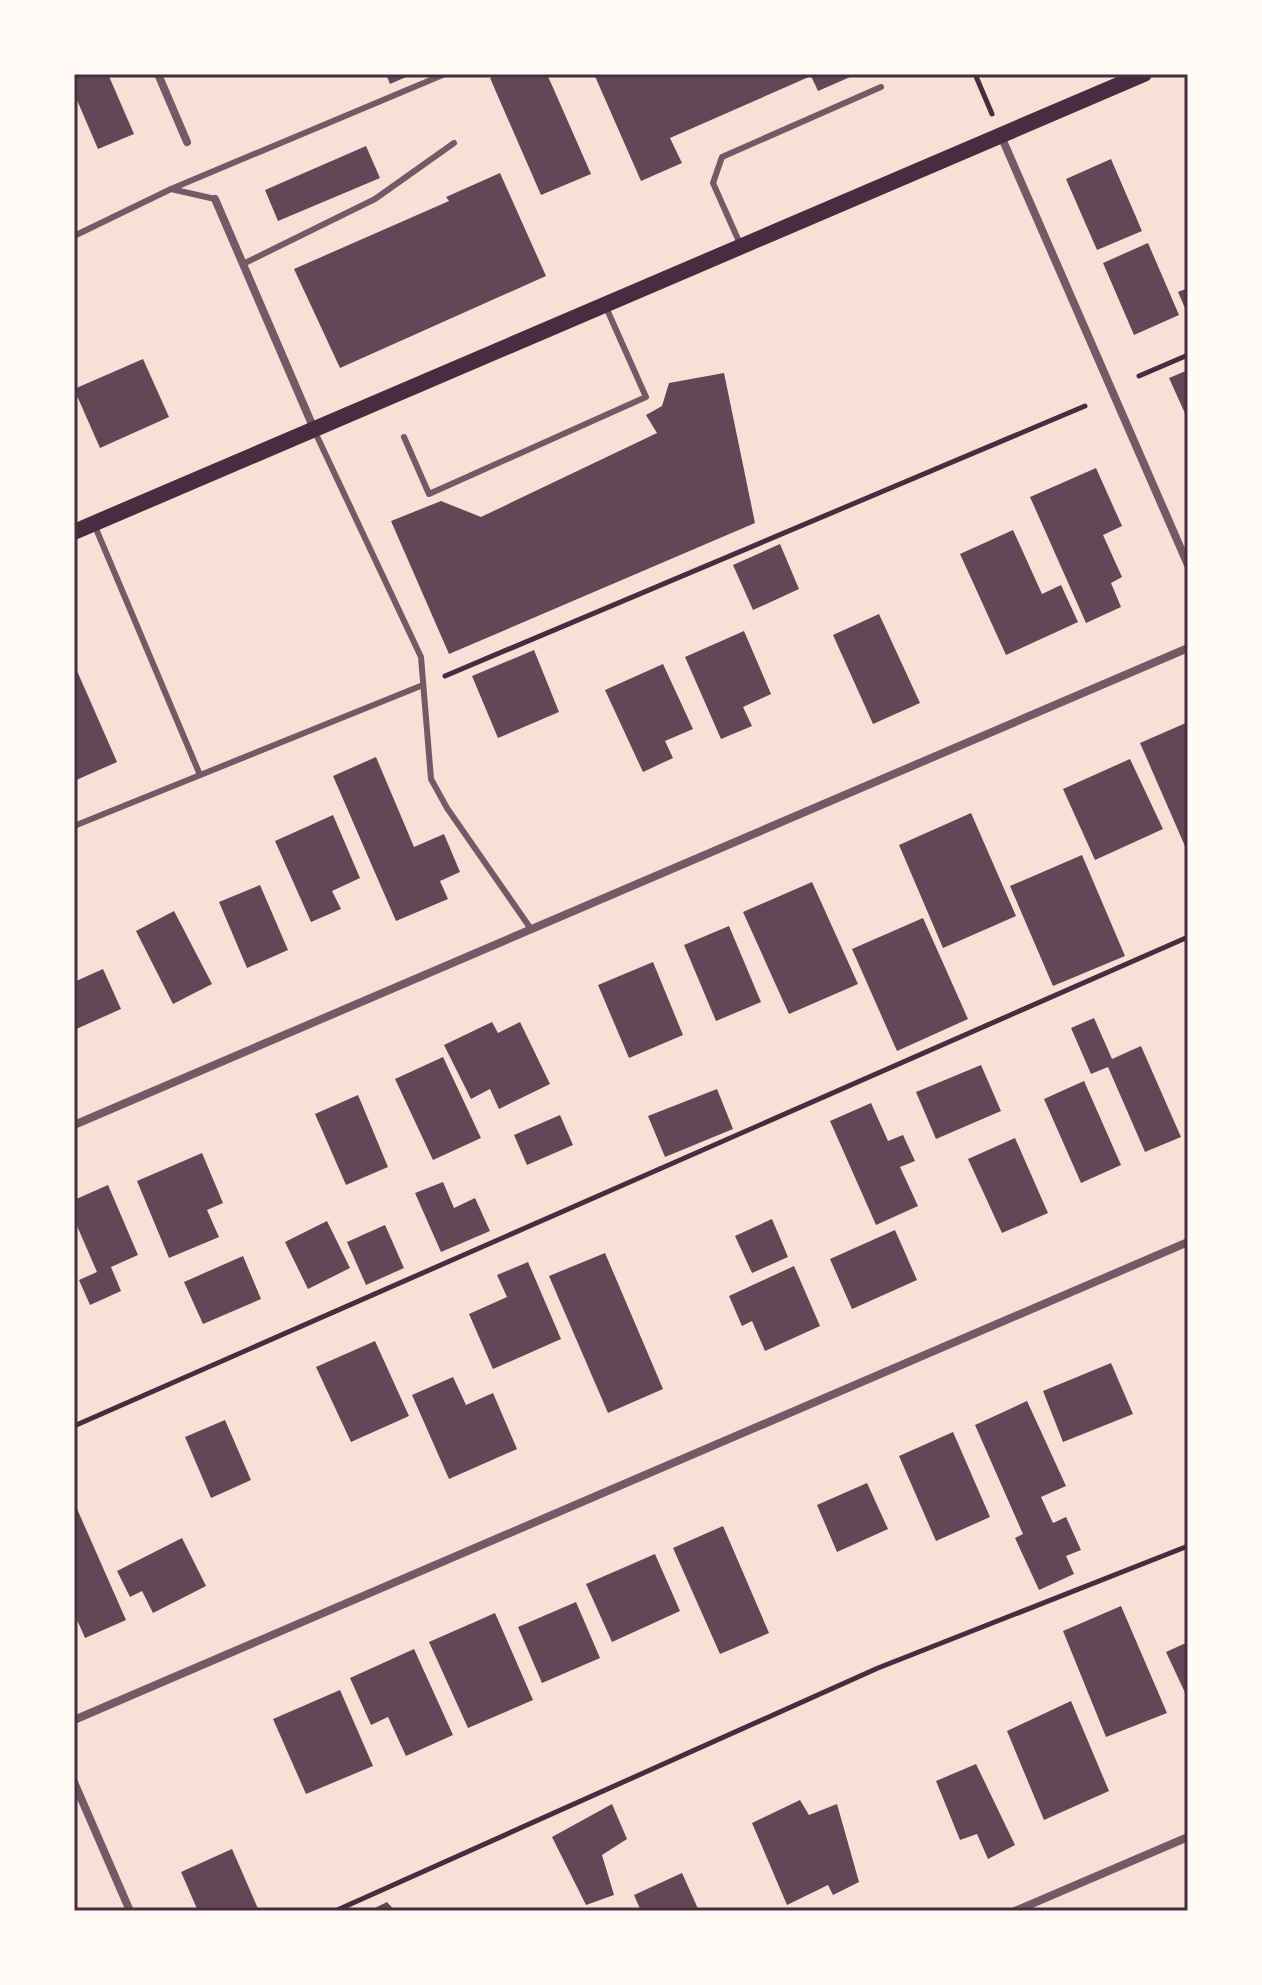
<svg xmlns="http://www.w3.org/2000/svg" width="1262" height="1985" font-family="'Archivo Narrow',sans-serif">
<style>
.building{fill:#644757}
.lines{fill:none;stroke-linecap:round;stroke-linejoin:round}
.path{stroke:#4a2c40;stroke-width:5}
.service{stroke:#755966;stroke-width:6}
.minor{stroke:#755966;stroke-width:8}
.secondary{stroke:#4a2c40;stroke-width:16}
.neatline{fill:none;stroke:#4a2c40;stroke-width:3}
</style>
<rect width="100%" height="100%" fill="#f7e1d7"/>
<g class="building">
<path d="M74,74H108L134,134L98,149L74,93Z"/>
<path d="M386,74H413L390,84Z"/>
<path d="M499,74H547L591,174L541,195L490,78Z"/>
<path d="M594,74H857L818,91L811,76L670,138L682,163L641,181Z"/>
<path d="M366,146L380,178L278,221L265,190Z"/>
<path d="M1111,159L1142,231L1097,250L1066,179Z"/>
<path d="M500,173L546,276L340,368L294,269L449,201L446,197Z"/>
<path d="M1148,243L1179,315L1134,335L1103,263Z"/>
<path d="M1188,288V315L1178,292Z"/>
<path d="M143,359L169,417L100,448L74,389Z"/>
<path d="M1188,370V420L1169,378Z"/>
<path d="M724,373L755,523L449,654L391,521L441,501L481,517L657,433L646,415L662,406L669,383Z"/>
<path d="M1096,468L1122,526L1103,535L1122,577L1111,583L1121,607L1086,623L1030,497Z"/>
<path d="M1013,530L1042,594L1061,585L1078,622L1006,655L960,554Z"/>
<path d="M780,544L799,589L753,610L733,565Z"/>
<path d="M879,614L920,703L873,724L833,635Z"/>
<path d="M744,631L771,694L743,707L752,726L721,739L685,657Z"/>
<path d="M534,650L559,712L498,738L472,676Z"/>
<path d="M74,664L117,762L74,781Z"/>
<path d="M663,664L693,729L665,741L673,758L643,772L605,690Z"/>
<path d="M1188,722V853L1140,743Z"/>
<path d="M376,757L414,847L444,834L460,872L440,881L448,899L396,921L333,776Z"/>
<path d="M1130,759L1163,829L1095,860L1063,789Z"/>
<path d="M971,813L1016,916L943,948L899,845Z"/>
<path d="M333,815L360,878L332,891L341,909L311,922L275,841Z"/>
<path d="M1082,855L1125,956L1053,986L1010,886Z"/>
<path d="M812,882L858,984L789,1014L743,912Z"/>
<path d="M260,885L288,950L247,968L219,902Z"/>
<path d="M174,911L212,984L173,1004L136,931Z"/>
<path d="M923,918L968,1019L897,1051L852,949Z"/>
<path d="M729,926L761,1002L716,1021L684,945Z"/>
<path d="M653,962L683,1035L629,1058L598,985Z"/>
<path d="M103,969L121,1009L74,1030V982Z"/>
<path d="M1094,1018L1112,1059L1141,1046L1181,1137L1145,1152L1108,1067L1091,1074L1071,1028Z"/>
<path d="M492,1022L498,1033L520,1022L550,1084L499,1109L490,1089L471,1099L444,1045Z"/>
<path d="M443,1057L481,1138L433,1160L395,1079Z"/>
<path d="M981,1065L1001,1111L936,1139L916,1092Z"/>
<path d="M1084,1081L1121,1165L1081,1183L1044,1099Z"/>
<path d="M717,1089L733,1129L665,1157L648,1116Z"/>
<path d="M358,1095L388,1167L346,1185L315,1114Z"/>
<path d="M871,1103L888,1141L903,1135L915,1161L900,1167L918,1206L876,1225L830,1121Z"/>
<path d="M560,1115L573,1145L527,1165L514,1135Z"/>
<path d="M1015,1138L1048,1213L1002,1233L968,1159Z"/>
<path d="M202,1153L223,1203L207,1210L219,1237L169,1258L137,1181Z"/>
<path d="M443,1182L454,1208L475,1198L490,1231L441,1252L415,1193Z"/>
<path d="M108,1185L138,1255L111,1267L121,1291L90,1305L79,1280L97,1272L74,1219V1200Z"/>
<path d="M772,1219L788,1257L752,1273L735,1236Z"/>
<path d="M327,1221L350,1268L308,1289L285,1242Z"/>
<path d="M385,1225L404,1268L366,1285L347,1242Z"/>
<path d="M895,1230L917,1280L852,1309L830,1259Z"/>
<path d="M605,1253L663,1389L608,1413L549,1276Z"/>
<path d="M243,1256L261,1299L203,1324L184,1282Z"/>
<path d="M528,1262L561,1339L493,1369L469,1314L507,1297L497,1275Z"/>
<path d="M794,1266L820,1326L765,1351L752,1321L742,1326L729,1296Z"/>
<path d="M375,1341L409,1416L351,1442L316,1367Z"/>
<path d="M1111,1363L1133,1414L1063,1442L1043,1391Z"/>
<path d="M453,1377L466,1405L493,1393L517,1449L449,1479L412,1395Z"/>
<path d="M1027,1401L1066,1486L1041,1497L1053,1523L1066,1517L1081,1550L1066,1556L1074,1574L1039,1590L1015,1538L1023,1534L975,1425Z"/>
<path d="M225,1420L251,1480L211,1498L185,1437Z"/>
<path d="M953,1432L990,1517L936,1541L899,1456Z"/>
<path d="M867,1483L888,1529L837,1552L817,1505Z"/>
<path d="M74,1502L126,1620L85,1638L74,1613Z"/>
<path d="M723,1526L769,1633L720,1654L673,1548Z"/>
<path d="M182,1538L206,1586L153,1613L142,1591L130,1597L117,1571Z"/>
<path d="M655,1554L680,1611L612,1642L586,1584Z"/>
<path d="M576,1602L600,1658L542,1683L518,1627Z"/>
<path d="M1121,1606L1167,1713L1106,1737L1063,1631Z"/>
<path d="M495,1613L533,1700L468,1728L429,1642Z"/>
<path d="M1188,1642V1699L1166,1652Z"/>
<path d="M414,1649L453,1735L406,1756L388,1717L371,1725L350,1678Z"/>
<path d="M340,1690L373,1766L306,1794L273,1719Z"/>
<path d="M1071,1701L1109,1791L1044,1820L1007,1731Z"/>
<path d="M976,1764L1015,1845L988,1859L977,1834L960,1840L936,1781Z"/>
<path d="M800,1800L809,1815L837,1804L859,1882L833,1895L828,1885L787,1905L752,1823Z"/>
<path d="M612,1804L627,1839L602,1855L614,1895L586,1905L552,1837Z"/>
<path d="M232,1849L259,1911H198L181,1872Z"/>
<path d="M682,1873L699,1911H641L634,1895Z"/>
<path d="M387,1902L395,1911H369Z"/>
</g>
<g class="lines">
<g class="path">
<path d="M975,74L992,114"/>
<path d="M1139,376L1188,355"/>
<path d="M445,676L1085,406"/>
<path d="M74,1426L1188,937"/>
<path d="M335,1911L878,1668L1188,1546"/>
</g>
<g class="service">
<path d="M171,189L445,74"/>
<path d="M74,236L171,189L215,199"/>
<path d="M741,246L713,183L722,157L881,87"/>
<path d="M243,264L375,199L454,143"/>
<path d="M315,432L421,657L431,779L447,808L531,929"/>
<path d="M404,437L429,494L646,397L605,305"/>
<path d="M94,524L200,775"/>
<path d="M74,826L423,685"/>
</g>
<g class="minor">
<path d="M158,74L187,142"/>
<path d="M1001,136L1188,565"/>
<path d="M215,199L314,429"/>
<path d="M74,1125L1188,648"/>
<path d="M74,1720L1188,1242"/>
<path d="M74,1782L130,1911"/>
<path d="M1015,1911L1188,1837"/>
</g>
<path class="secondary" d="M74,532L1144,74"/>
</g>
<rect width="1262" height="1985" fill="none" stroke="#fffaf5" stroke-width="152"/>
<rect x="76" y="76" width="1110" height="1833" class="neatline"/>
</svg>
